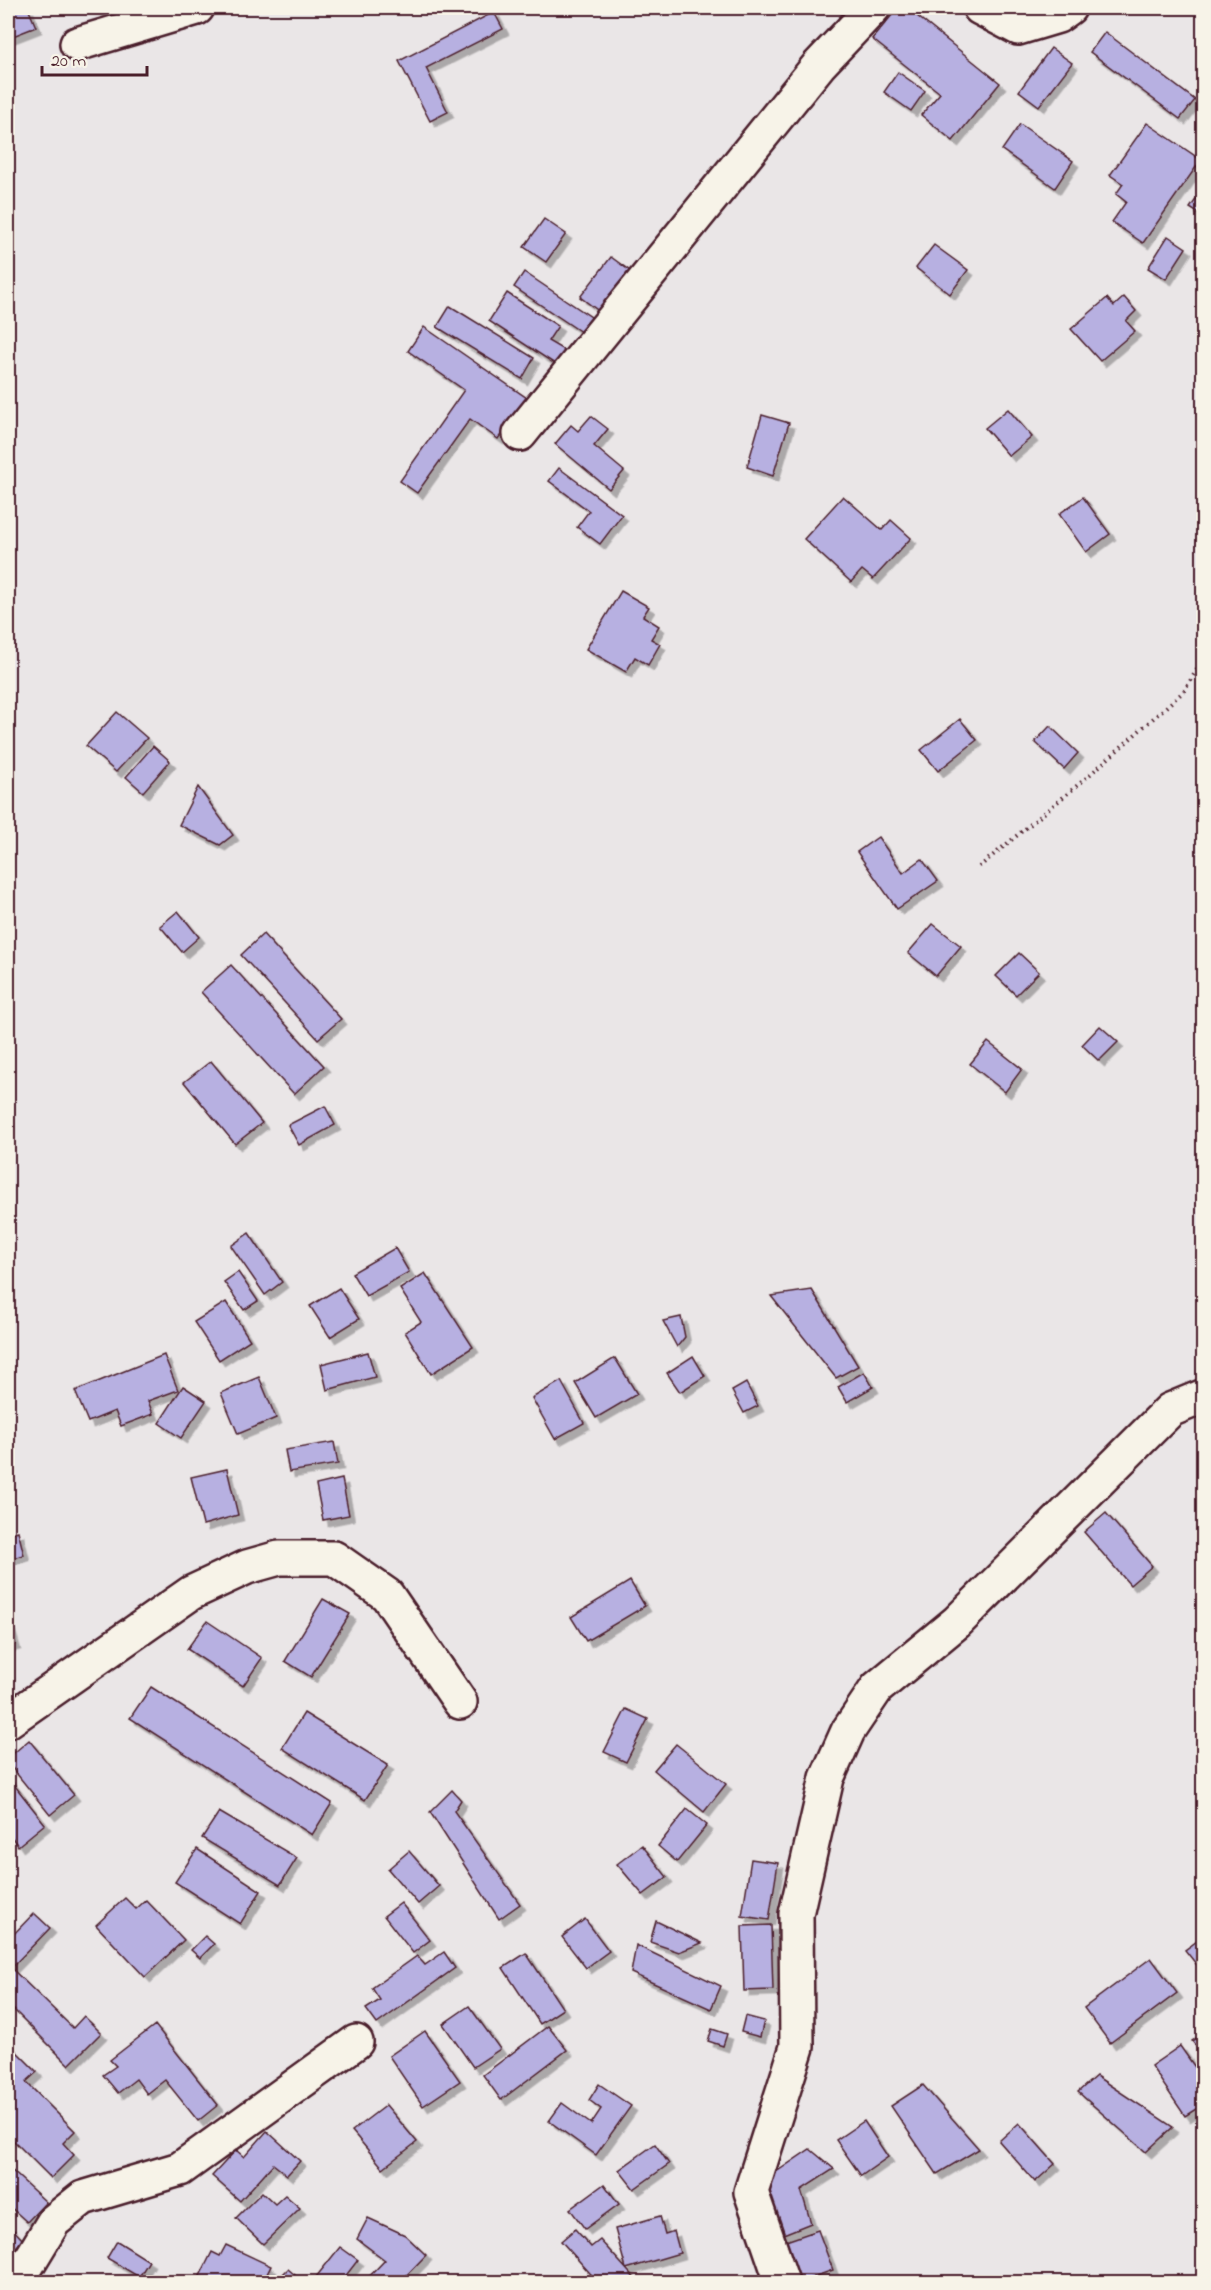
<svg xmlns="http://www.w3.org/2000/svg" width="1211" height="2290" font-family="'Indie Flower',sans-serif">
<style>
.building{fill:#b7b0e1;stroke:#4a1f2b;stroke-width:1.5;filter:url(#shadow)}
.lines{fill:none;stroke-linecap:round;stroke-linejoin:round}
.minor-casing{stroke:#4a1f2b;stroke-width:38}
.path{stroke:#4a1f2b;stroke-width:4;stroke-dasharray:1.5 4.5;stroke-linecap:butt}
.minor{stroke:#f7f3e8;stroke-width:33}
</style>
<defs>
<filter id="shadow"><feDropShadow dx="5.5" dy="5.5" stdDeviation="0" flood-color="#0004"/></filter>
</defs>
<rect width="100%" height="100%" fill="#eae6e7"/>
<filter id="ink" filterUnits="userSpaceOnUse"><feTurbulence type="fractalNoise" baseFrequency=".0167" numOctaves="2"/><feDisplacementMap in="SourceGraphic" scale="12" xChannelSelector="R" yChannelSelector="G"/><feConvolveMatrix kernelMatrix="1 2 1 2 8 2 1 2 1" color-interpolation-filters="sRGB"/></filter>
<g filter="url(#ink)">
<g class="building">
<path d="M8,8H28L36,27L8,38Z"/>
<path d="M898,8H907L1000,83L953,141L921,115L940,93L872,39Z"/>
<path d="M494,12L503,29L426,68L448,112L430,121L399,61Z"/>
<path d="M1105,32L1195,100L1180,119L1090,52Z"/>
<path d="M1051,48L1072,63L1039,106L1019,91Z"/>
<path d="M898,72L925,91L911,111L884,92Z"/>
<path d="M1147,123L1201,160L1143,243L1112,222L1126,202L1116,194L1123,184L1110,175Z"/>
<path d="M1020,124L1073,161L1055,188L1002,150Z"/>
<path d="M1204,188V217L1190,208Z"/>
<path d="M544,219L566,234L546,262L524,247Z"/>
<path d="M1168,236L1186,248L1166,279L1148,268Z"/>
<path d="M934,245L968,270L950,294L916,268Z"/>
<path d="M611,257L630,271L600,312L580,297Z"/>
<path d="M524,272L594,319L584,334L514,287Z"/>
<path d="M507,293L558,326L548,341L567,352L558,366L489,321Z"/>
<path d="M1124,297L1136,311L1126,321L1135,331L1100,361L1071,329L1107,298L1114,306Z"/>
<path d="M450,306L534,358L522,379L437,327Z"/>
<path d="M424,327L527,398L498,439L470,419L417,493L400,481L464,390L408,351Z"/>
<path d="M1008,409L1032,437L1009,456L985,428Z"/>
<path d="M762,415L789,423L773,476L747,467Z"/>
<path d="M591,416L608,429L594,446L624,471L609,489L555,444L571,425L578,431Z"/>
<path d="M559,468L622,515L600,544L577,527L589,511L549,481Z"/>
<path d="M843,496L882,530L891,520L911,538L873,579L862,570L851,582L804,539Z"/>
<path d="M1083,497L1110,534L1086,552L1059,514Z"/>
<path d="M621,591L649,607L643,616L659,626L651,639L660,644L648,665L635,657L626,672L586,649Z"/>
<path d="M117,712L147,738L116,772L86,746Z"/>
<path d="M960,719L977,740L938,771L921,750Z"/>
<path d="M1050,726L1078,753L1064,769L1035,742Z"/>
<path d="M153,746L170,761L143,792L126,777Z"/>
<path d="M198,787L233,835L220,845L179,825Z"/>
<path d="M878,837L903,873L922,859L938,881L897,909L857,852Z"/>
<path d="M178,911L199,937L182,952L160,926Z"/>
<path d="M933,924L961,946L936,976L908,953Z"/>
<path d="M263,934L341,1019L318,1039L241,955Z"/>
<path d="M1019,953L1039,972L1016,995L996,976Z"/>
<path d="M231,965L324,1066L294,1094L201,992Z"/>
<path d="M1100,1026L1118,1042L1099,1061L1082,1045Z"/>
<path d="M988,1042L1022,1069L1005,1092L970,1064Z"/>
<path d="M211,1061L262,1123L235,1144L184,1082Z"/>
<path d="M325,1106L335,1125L299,1145L288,1125Z"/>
<path d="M249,1233L282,1282L265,1295L231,1246Z"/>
<path d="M395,1248L409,1272L366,1296L352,1273Z"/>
<path d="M238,1272L258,1301L244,1310L224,1282Z"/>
<path d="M425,1273L473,1347L431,1374L405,1332L421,1322L400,1289Z"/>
<path d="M339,1288L359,1319L330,1337L310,1306Z"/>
<path d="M812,1290L858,1366L836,1378L771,1296Z"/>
<path d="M226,1302L250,1340L219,1360L194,1322Z"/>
<path d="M681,1317L685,1337L677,1347L663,1321Z"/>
<path d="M368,1352L375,1377L327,1390L321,1364Z"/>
<path d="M164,1355L178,1390L148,1401L153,1414L121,1426L115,1411L88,1422L75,1391Z"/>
<path d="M693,1356L705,1376L680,1392L667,1373Z"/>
<path d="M615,1358L637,1394L596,1418L575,1383Z"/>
<path d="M864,1372L873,1387L847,1402L838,1387Z"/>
<path d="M259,1377L276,1418L238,1434L221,1393Z"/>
<path d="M561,1381L584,1423L555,1439L532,1398Z"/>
<path d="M746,1383L758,1406L744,1413L732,1391Z"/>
<path d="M183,1386L206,1401L181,1438L159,1423Z"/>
<path d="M334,1442L338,1464L289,1472L285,1450Z"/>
<path d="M227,1469L238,1515L203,1525L191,1477Z"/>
<path d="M342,1479L349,1515L323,1520L316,1485Z"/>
<path d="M1106,1513L1152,1566L1130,1585L1084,1532Z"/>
<path d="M18,1531L24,1555L8,1559V1534Z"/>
<path d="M630,1581L645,1606L586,1641L571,1617Z"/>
<path d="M323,1599L350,1614L311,1677L285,1661Z"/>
<path d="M8,1620L15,1644L8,1646Z"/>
<path d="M207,1621L262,1658L243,1686L187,1649Z"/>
<path d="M151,1687L332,1803L312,1835L130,1718Z"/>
<path d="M626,1709L648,1719L626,1762L604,1752Z"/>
<path d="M304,1713L388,1765L365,1800L282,1748Z"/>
<path d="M29,1740L74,1795L50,1815L8,1763V1758Z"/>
<path d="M676,1744L726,1784L704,1812L654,1770Z"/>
<path d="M8,1777L45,1824L18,1846L8,1832Z"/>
<path d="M452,1790L461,1800L454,1811L520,1904L499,1919L430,1812Z"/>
<path d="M687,1809L707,1825L677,1862L658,1846Z"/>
<path d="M219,1812L297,1858L280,1885L202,1838Z"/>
<path d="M642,1845L667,1877L643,1895L617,1864Z"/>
<path d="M197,1849L261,1891L240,1924L175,1882Z"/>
<path d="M409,1851L439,1886L418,1904L388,1869Z"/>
<path d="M751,1859L778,1863L769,1920L742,1916Z"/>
<path d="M125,1898L136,1909L146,1900L184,1940L145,1977L96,1925Z"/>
<path d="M401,1903L430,1940L413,1953L384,1916Z"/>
<path d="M34,1913L50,1928L11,1968L73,2028L84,2016L101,2033L69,2065L8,2004V1940Z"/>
<path d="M585,1919L609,1951L586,1968L562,1937Z"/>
<path d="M656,1921L702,1943L679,1952L650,1942Z"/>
<path d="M771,1925L773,1990L744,1991L742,1926Z"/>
<path d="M205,1936L214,1944L200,1958L191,1950Z"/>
<path d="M1204,1936V1974L1185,1950Z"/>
<path d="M636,1945L721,1986L711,2009L631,1973Z"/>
<path d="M444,1952L455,1968L377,2024L366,2009L380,2000L372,1988L417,1956L425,1965Z"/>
<path d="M526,1953L563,2009L540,2024L503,1968Z"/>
<path d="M1151,1958L1177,1993L1110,2043L1084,2008Z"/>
<path d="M469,2006L500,2049L473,2067L443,2024Z"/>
<path d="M745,2016L764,2021L760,2037L741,2032Z"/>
<path d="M155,2025L218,2105L198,2121L165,2080L147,2094L136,2079L118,2093L103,2075L116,2066L110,2060Z"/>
<path d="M548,2026L567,2050L501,2100L483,2075Z"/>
<path d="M712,2029L727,2034L723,2046L708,2041Z"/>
<path d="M425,2031L460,2081L423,2106L389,2056Z"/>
<path d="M1204,2033V2057L1192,2041Z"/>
<path d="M8,2043L37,2072L26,2082L75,2131L63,2143L74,2155L51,2178L8,2135Z"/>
<path d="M1180,2046L1204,2080V2104L1185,2116L1151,2066Z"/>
<path d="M1096,2076L1173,2127L1146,2152L1078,2092Z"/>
<path d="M599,2084L631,2106L596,2155L549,2121L562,2103L591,2124L601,2109L589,2100Z"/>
<path d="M923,2085L979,2149L937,2174L891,2106Z"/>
<path d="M386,2105L417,2142L383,2168L352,2131Z"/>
<path d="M864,2121L888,2157L861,2176L836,2140Z"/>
<path d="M1019,2123L1055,2164L1035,2182L999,2141Z"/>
<path d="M267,2131L300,2161L287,2175L273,2164L240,2201L212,2176L236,2150L244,2157Z"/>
<path d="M655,2144L669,2164L634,2189L619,2170Z"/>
<path d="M810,2149L834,2169L801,2190L811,2223L781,2235L763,2181Z"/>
<path d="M8,2167L46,2202L27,2222L8,2205Z"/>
<path d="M604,2184L619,2204L585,2229L570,2209Z"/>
<path d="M262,2192L275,2204L285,2195L300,2208L263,2244L236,2218Z"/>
<path d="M660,2216L665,2234L674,2231L680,2253L626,2269L615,2229Z"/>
<path d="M368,2218L405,2235L426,2255L400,2282H364L385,2260L357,2239Z"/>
<path d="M8,2224L23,2240L8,2255Z"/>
<path d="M575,2229L591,2247L600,2240L638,2282H598L561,2241Z"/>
<path d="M818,2230L833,2270L800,2282L786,2241Z"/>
<path d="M117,2241L149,2261L139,2277L107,2258Z"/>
<path d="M226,2245L271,2266L263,2282H197L212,2252L220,2256Z"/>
<path d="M340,2247L358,2260L341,2282H312Z"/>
<path d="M288,2269L303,2282H275Z"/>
</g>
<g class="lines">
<defs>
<g id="minor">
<path d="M980,8L1018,28L1058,16L1069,8"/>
<path d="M77,44L197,8"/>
<path d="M520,434L819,65L873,8"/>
<path d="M8,1721L191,1593L247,1567L279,1558H334L387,1595L460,1702"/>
<path d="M17,2282L54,2221L83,2198L180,2169L356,2042"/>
<path d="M782,2282L751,2192L797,2047L796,1914L827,1778L848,1731L877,1688L957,1622L1170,1410L1204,1396"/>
</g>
</defs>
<use href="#minor" class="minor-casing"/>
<path class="path" d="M979,867L1085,779L1184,691L1204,658"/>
<use href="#minor" class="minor"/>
</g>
</g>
<rect width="1211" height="2290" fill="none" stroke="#f7f3e8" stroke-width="30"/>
<rect x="15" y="15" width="1181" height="2260" fill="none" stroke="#4a1f2b" stroke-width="2" filter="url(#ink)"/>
<path d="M42 66v9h105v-9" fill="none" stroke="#4a1f2b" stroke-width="3"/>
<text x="51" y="66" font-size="18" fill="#4a1f2b" stroke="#f7f3e8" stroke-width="4.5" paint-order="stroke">20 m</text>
</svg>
